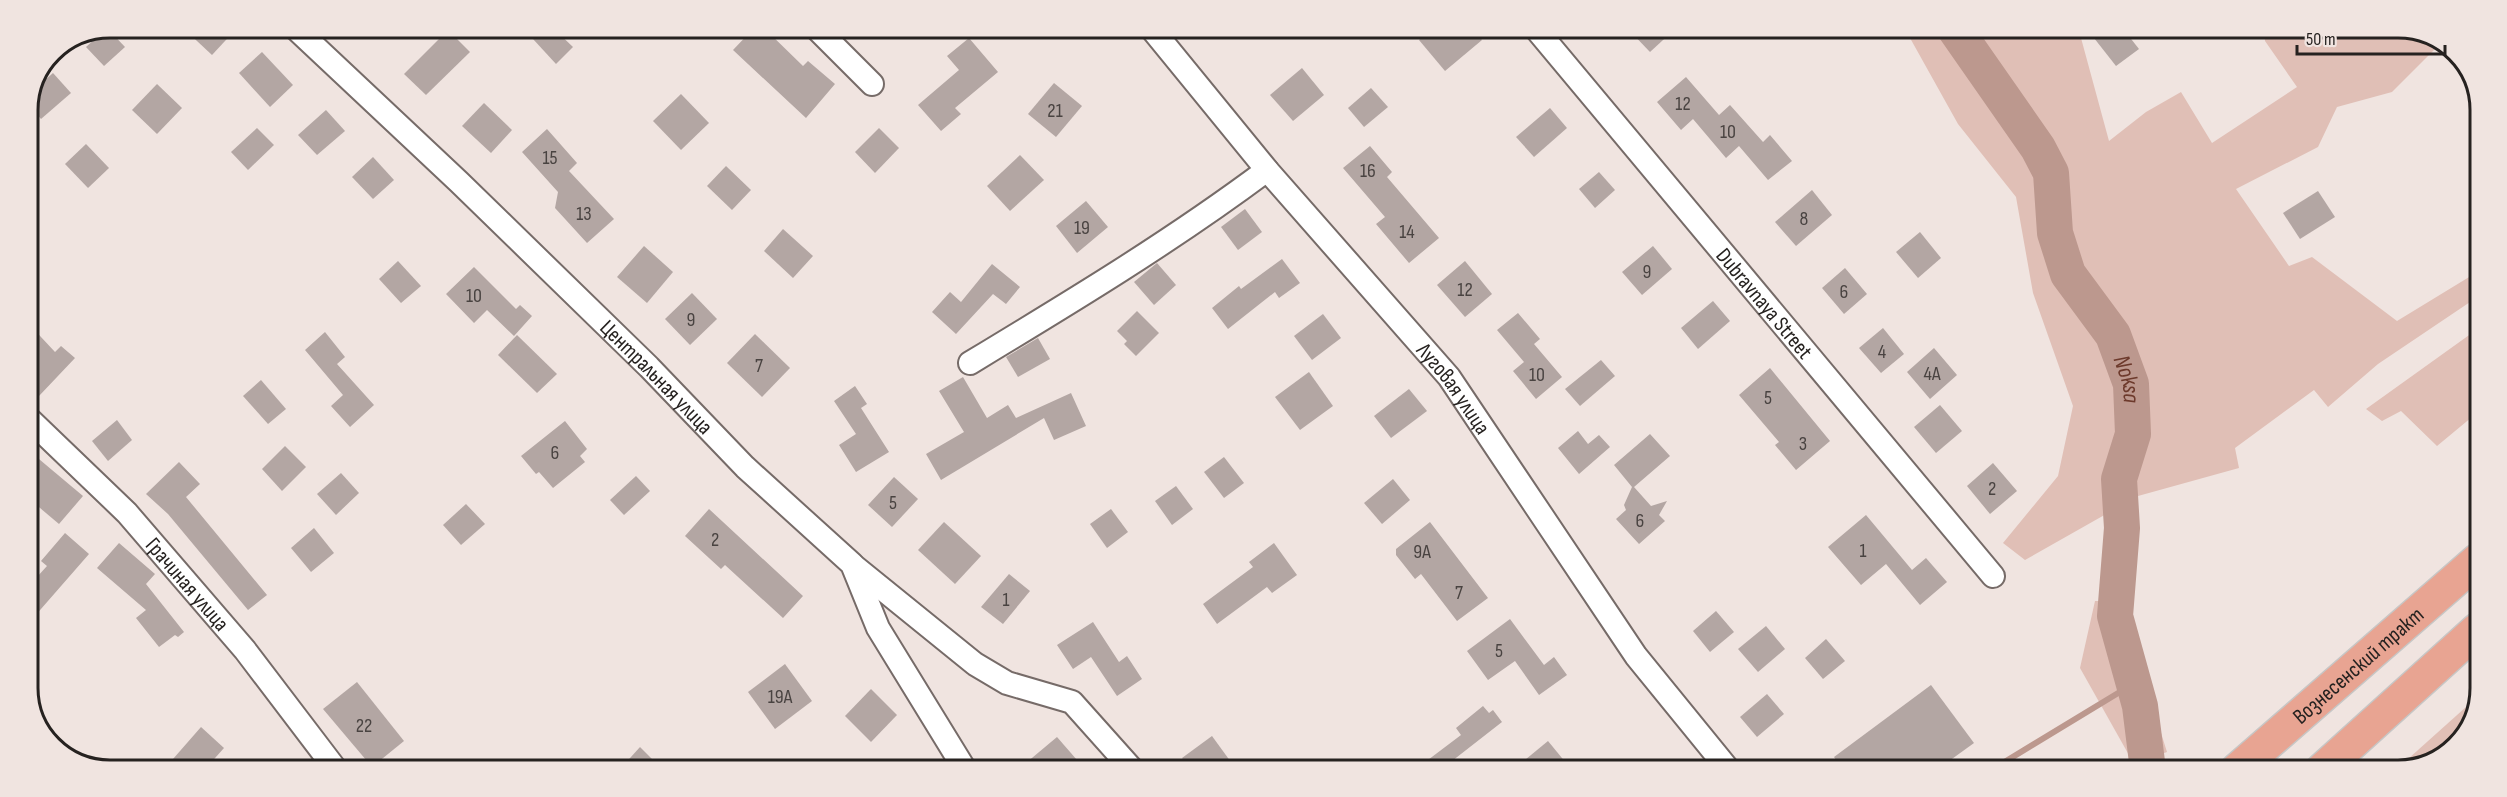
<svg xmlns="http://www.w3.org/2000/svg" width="2507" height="797" font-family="'Sofia Sans Condensed',sans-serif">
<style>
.green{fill:#e0bfb6}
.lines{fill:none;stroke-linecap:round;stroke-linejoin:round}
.stream{stroke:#bc988e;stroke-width:6}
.river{stroke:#bc988e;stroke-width:36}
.building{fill:#b3a6a3}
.minor-casing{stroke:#766b68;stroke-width:26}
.primary-casing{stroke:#c7c6c5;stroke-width:36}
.minor{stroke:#fff;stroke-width:22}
.primary{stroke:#e8a492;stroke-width:33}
.labels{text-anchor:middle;stroke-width:4.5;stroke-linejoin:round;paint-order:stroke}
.number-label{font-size:20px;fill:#494341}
.street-label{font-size:22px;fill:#262220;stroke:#f0e4e0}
.water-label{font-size:24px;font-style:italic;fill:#6d3a2c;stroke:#f0e4e0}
.rim{fill:none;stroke:#262220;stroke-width:3}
</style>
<rect width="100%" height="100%" fill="#f0e4e0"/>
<g class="green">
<path d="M1905,29H2072L2081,38L2109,141L2146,112L2181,92L2212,143L2297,87L2265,41L2264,30H2419L2440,44L2392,92L2337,107L2318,147L2236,189L2289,266L2312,257L2397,321L2479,271V296L2378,364L2328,407L2314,390L2235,448L2239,468L2138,496L2025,560L2003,543L2058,476L2073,406L2033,293L2016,197L1958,124Z"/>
<path d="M2479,328L2478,412L2437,446L2401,411L2382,421L2366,409Z"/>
<path d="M2095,601H2120C2139,651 2151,702 2167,752L2134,764L2080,668Z"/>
<path d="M2466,707L2468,723L2464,729L2425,760L2408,766V759Z"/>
</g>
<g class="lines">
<path class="stream" d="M1993,769L2133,684"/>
<path class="river" id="s1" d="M1955,29L2038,148L2051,173L2055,233L2068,274L2113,335L2131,384L2133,434L2119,479L2122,528L2115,616L2140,706L2148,770"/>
</g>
<g class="building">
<path d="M182,27H238L212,55Z"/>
<path d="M107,28L125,47L104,66L86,47Z"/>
<path d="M545,28H553L573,47L556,64L533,39Z"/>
<path d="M754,28H764L803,66L808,61L835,84L806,118L733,50Z"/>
<path d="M1432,29H1473L1482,40L1445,71L1419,40Z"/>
<path d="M1628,29H1675L1650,52Z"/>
<path d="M448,30L470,52L426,95L404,74Z"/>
<path d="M2105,30H2124L2139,49L2116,66L2094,38Z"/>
<path d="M969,38L998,72L955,108L961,114L941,131L918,105L959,70L947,56Z"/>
<path d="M262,52L293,85L270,107L239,73Z"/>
<path d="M1302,68L1324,95L1293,121L1270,95Z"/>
<path d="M53,73L71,93L41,119L29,105L36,88Z"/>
<path d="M1686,77L1719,115L1730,105L1763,142L1770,135L1792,161L1768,180L1739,146L1726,158L1693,119L1681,130L1657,102Z"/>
<path d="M1054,83L1082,106L1056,137L1028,114Z"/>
<path d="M157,84L182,108L157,134L132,110Z"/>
<path d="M1371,88L1388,107L1364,127L1348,108Z"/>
<path d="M681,94L709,123L681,150L653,121Z"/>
<path d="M484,103L512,130L491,153L462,126Z"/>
<path d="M1550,108L1567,128L1534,157L1516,137Z"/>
<path d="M326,110L345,131L317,155L298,135Z"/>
<path d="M257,128L274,145L248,170L231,152Z"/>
<path d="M879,128L899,148L875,173L855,152Z"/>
<path d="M547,129L577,163L569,171L614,219L587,243L555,208L558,192L522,152Z"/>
<path d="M86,144L109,168L88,188L65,164Z"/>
<path d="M1370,146L1392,172L1387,177L1439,238L1409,263L1376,224L1385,217L1343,168Z"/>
<path d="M1020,155L1044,180L1010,211L987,186Z"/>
<path d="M373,157L394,180L373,199L352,177Z"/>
<path d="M726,166L751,190L732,210L707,186Z"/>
<path d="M1599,172L1615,190L1595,208L1579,189Z"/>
<path d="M1812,190L1832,215L1796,246L1775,222Z"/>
<path d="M2318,191L2335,217L2300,239L2283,213Z"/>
<path d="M1086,201L1108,227L1077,253L1056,226Z"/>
<path d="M1245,209L1262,232L1238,250L1221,227Z"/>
<path d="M783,229L813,256L793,278L764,251Z"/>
<path d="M1920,232L1941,258L1918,278L1896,252Z"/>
<path d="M644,246L673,272L647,303L617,277Z"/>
<path d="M1653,246L1672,269L1642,295L1622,272Z"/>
<path d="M1282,259L1300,283L1279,298L1275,292L1228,329L1212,308L1239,286L1241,289Z"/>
<path d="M398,261L421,286L401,303L379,279Z"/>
<path d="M1465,261L1492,294L1465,317L1437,285Z"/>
<path d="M1157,263L1176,285L1154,305L1134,282Z"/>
<path d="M992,264L1020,287L1006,304L993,294L956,334L932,312L950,292L961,302Z"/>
<path d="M474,267L516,309L520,305L532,316L514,336L487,310L474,323L446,294Z"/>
<path d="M1845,268L1867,294L1844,314L1822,288Z"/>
<path d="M692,293L717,319L690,345L665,319Z"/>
<path d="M1713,301L1730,321L1698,349L1681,328Z"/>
<path d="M1137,311L1159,333L1136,356L1124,344L1127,341L1117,331Z"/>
<path d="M1518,313L1540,339L1534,344L1562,377L1536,399L1513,371L1524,362L1497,330Z"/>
<path d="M1323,314L1341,338L1312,360L1294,336Z"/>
<path d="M27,322L55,352L61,346L75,358L39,396L27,385Z"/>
<path d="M1883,328L1904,354L1881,373L1859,348Z"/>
<path d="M325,332L345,357L337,364L374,405L350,427L331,406L343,395L305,350Z"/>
<path d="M755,334L790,368L762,397L727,363Z"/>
<path d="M517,335L557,374L537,393L498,355Z"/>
<path d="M1038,338L1050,359L1018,377L1006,357Z"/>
<path d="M1934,348L1957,375L1930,399L1907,372Z"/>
<path d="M1601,360L1615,376L1580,406L1565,389Z"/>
<path d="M1770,368L1830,441L1796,470L1775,445L1779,442L1739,395Z"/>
<path d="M1309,372L1333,406L1300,430L1275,397Z"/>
<path d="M963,377L987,418L1008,405L1016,418L1071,393L1086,426L1054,440L1044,418L941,480L926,454L964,432L939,391Z"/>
<path d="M261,380L286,409L268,424L243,396Z"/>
<path d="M855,386L867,404L861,408L889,452L856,472L839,445L856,434L834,401Z"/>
<path d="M1409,389L1427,411L1391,438L1374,416Z"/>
<path d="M1940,405L1962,431L1936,453L1914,427Z"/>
<path d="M117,420L132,440L108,461L92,441Z"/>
<path d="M565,421L587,449L580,456L585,462L553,488L539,472L536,474L521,456Z"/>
<path d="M1578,431L1588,444L1599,435L1610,447L1579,474L1558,448Z"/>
<path d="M1650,434L1670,456L1634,487L1651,506L1667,501L1659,515L1665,521L1639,544L1616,519L1626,510L1624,505L1632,487L1614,465Z"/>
<path d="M285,446L306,467L282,491L262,469Z"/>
<path d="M27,449L83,496L59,524L27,497Z"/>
<path d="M1224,457L1244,483L1224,498L1204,472Z"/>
<path d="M179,462L200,484L186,497L267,595L248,610L168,514L146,494Z"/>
<path d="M1993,463L2017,491L1990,514L1967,486Z"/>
<path d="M341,473L359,493L336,515L317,494Z"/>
<path d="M636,476L650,491L624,515L610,500Z"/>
<path d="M894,477L918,499L892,527L868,505Z"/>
<path d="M1393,479L1410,500L1382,524L1364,503Z"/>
<path d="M1176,486L1193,509L1172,525L1155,501Z"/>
<path d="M466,504L485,524L461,545L443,525Z"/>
<path d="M709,509L803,596L783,618L725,565L721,569L685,536Z"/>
<path d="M1111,509L1128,532L1107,548L1090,524Z"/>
<path d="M1866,515L1912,570L1926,558L1947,582L1920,605L1886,564L1861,585L1828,547Z"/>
<path d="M944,522L981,556L955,584L918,550Z"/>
<path d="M1430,522L1488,598L1457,621L1421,574L1415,579L1396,555V549Z"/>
<path d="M314,528L334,553L311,572L291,548Z"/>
<path d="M65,533L89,554L27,625V588L47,566L41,561Z"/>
<path d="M119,543L155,574L146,584L184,632L178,637L175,635L159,647L136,618L146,610L97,568Z"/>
<path d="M1274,543L1297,575L1272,593L1267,587L1217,624L1203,604L1253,567L1249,562Z"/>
<path d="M1009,574L1030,591L1003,624L981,607Z"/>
<path d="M1716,611L1734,632L1710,652L1693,631Z"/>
<path d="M1510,619L1544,665L1554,657L1567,675L1539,695L1515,661L1488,680L1467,651Z"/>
<path d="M1093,622L1119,662L1127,656L1142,679L1117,696L1091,657L1073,669L1057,645Z"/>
<path d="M1766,626L1785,649L1758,672L1738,649Z"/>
<path d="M1826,639L1845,661L1823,679L1805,658Z"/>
<path d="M785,664L812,701L775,729L748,692Z"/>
<path d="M357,682L404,741L372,767L323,709Z"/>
<path d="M1931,685L1974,743L1938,769H1842L1834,757Z"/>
<path d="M871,689L897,715L871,742L845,716Z"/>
<path d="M1767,694L1784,714L1757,737L1740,717Z"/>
<path d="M1483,706L1489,713L1493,710L1502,722L1452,761L1458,769H1416L1461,735L1456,728Z"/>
<path d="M201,727L224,748L207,767H166Z"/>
<path d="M1212,736L1236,769L1190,768L1182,758Z"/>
<path d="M1057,737L1077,760L1067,768H1020Z"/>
<path d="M1548,741L1571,769H1514Z"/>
<path d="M640,747L661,768H621Z"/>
</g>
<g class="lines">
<defs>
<g id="minor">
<path id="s2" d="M294,27L459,182L649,367L745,467L852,564L878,628L964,768"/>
<path d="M816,28L872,84"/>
<path id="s3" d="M1151,28L1267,170L1449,377L1636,656L1728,769"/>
<path id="s4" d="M1536,29L1993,576"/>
<path d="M970,363C1071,302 1172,241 1267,170"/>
<path id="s5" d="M27,417L127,513L245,650L334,767"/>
<path d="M854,566L975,664L1007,683L1072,702L1131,768"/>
</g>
<g id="primary">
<path id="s6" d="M2237,770L2478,560"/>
<path d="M2322,770L2477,630"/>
</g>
</defs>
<use href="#minor" class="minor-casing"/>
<use href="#primary" class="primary-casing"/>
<use href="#minor" class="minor"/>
<use href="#primary" class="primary"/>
</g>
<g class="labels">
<g class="number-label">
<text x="1683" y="110">12</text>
<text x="1055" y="117">21</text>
<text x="1728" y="138">10</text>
<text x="550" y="164">15</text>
<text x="1368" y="177">16</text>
<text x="584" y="220">13</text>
<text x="1804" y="225">8</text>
<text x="1082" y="234">19</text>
<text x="1407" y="238">14</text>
<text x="1647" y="278">9</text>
<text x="1465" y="296">12</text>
<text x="1844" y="298">6</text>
<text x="474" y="302">10</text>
<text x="691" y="326">9</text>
<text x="1882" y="358">4</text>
<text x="759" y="372">7</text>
<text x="1932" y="380">4А</text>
<text x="1537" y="381">10</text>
<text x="1768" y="404">5</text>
<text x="1803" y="450">3</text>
<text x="555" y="459">6</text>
<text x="1992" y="495">2</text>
<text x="893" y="509">5</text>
<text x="1640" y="527">6</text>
<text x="715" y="546">2</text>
<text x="1863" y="557">1</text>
<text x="1422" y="558">9А</text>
<text x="1459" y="599">7</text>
<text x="1006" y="606">1</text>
<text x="1499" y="657">5</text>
<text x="780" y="703">19А</text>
<text x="364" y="732">22</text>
</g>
<g class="street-label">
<text dy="8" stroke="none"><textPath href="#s4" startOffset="357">Dubravnaya Street</textPath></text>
<text dy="8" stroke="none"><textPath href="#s2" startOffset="504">Центральная улица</textPath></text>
<text dy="8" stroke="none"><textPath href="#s3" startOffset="471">Луговая улица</textPath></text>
<text dy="8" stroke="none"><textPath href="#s5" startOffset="232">Грачиная улица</textPath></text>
<text dy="8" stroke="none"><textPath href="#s6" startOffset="160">Вознесенский тракт</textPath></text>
</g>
<g class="water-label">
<text dy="8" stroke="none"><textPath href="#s1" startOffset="399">Noksa</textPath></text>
</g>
</g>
<path d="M0 0H2507V797H0ZM110 38H2398A72 72 0 0 1 2470 110V688A72 72 0 0 1 2398 760H110A72 72 0 0 1 38 688V110A72 72 0 0 1 110 38Z" fill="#f0e4e0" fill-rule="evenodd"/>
<path class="rim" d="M110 38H2398A72 72 0 0 1 2470 110V688A72 72 0 0 1 2398 760H110A72 72 0 0 1 38 688V110A72 72 0 0 1 110 38Z"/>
<path d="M2297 45v9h148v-9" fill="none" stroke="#262220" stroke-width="3"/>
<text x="2306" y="45" font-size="18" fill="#262220" stroke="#f0e4e0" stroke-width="4.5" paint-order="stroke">50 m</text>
</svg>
